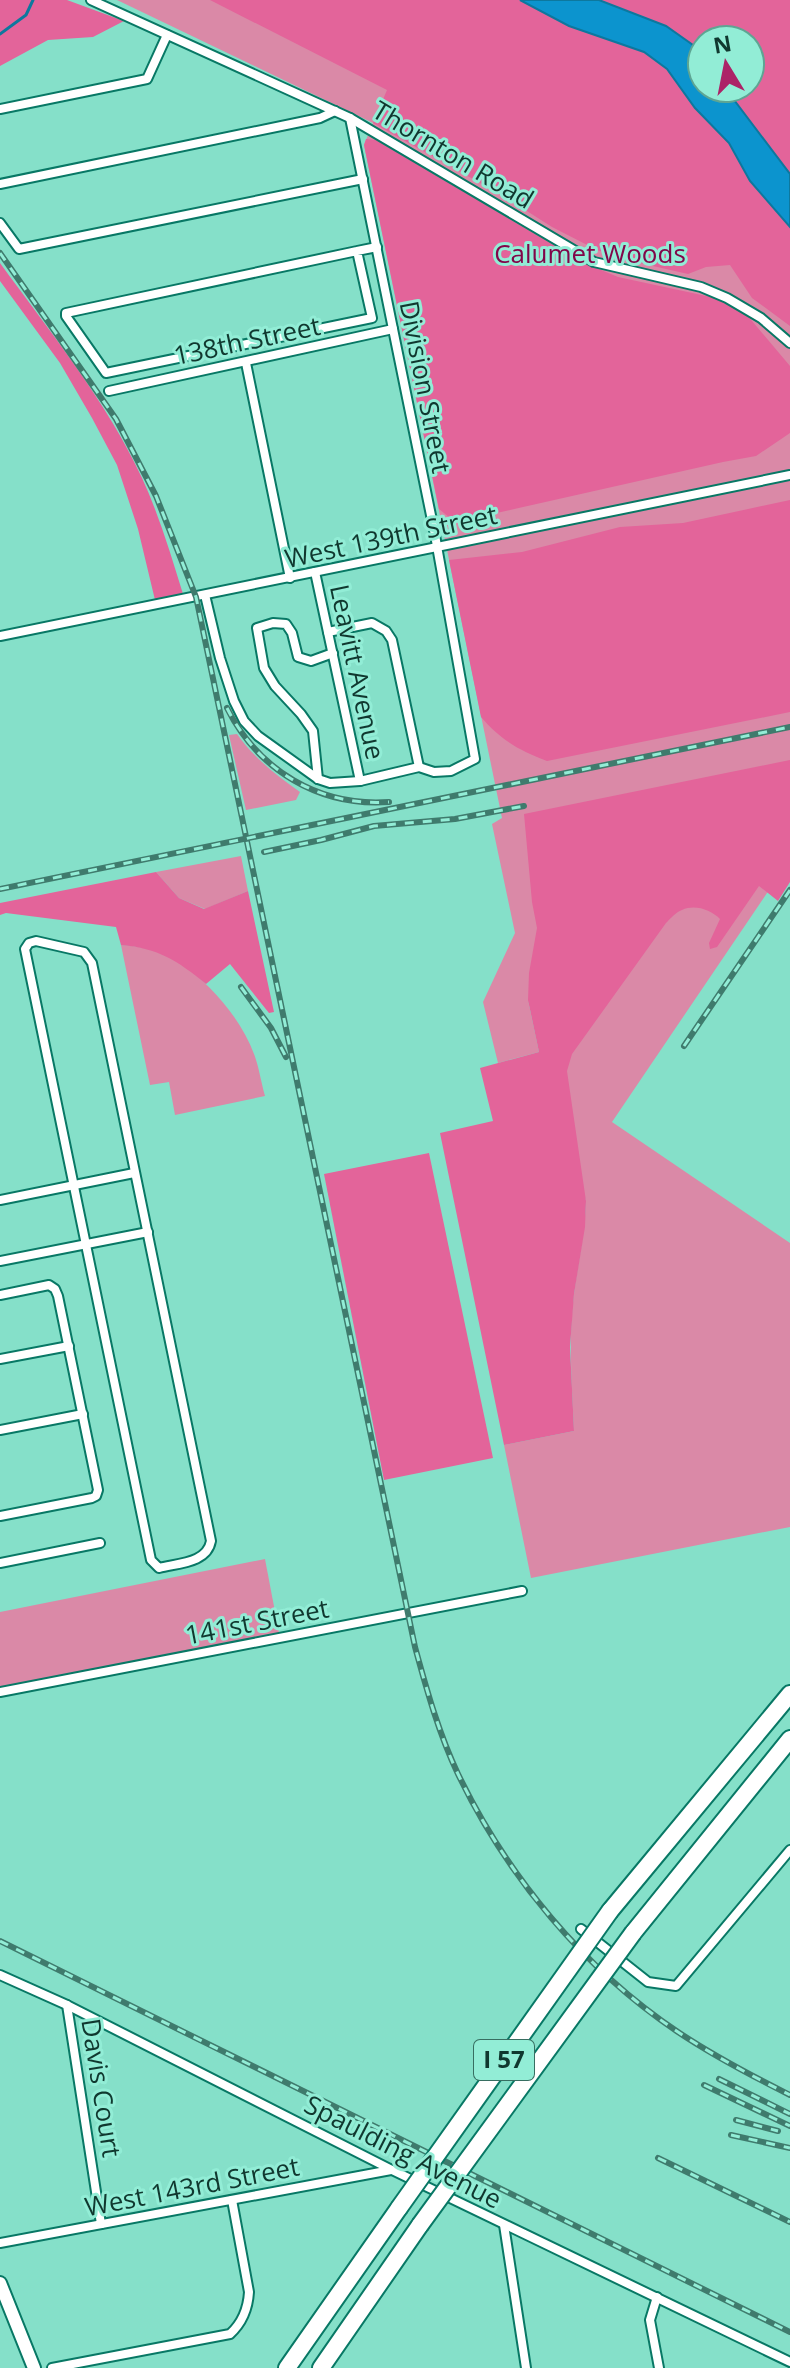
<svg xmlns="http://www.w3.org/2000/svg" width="790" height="2368" font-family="'Open Sans',sans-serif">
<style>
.green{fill:#da89a7;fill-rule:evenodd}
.forest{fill:#e3649a}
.water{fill:#0c94ce;stroke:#0d789e;stroke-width:2}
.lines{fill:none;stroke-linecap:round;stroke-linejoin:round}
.stream{stroke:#0d789e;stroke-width:3}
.minor-casing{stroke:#087865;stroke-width:12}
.secondary-casing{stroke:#087865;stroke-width:16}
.motorway-casing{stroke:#087865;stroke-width:20}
.minor{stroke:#fff;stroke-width:8}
.secondary{stroke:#fff;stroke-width:12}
.motorway{stroke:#fff;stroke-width:16}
.rail-casing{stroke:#3f7b6d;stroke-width:6}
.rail{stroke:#92edd6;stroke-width:3;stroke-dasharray:9;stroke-linecap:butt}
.motorway-bridge-casing{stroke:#087865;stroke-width:20;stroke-linecap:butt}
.motorway-bridge{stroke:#fff;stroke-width:16}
.labels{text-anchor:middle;stroke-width:6;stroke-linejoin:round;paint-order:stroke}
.shield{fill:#92edd6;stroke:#376e61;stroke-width:2}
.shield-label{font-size:24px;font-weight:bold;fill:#10382f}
.street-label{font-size:26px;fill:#10382f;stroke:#92edd6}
.park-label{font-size:26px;fill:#810649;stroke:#92edd6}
</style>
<rect width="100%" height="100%" fill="#85e0c9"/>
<g class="green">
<path d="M117,0H790V866L767,893L612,1122L790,1243V1527L531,1578L504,1445L574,1431C572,1385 568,1340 574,1294C578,1263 585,1233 586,1201L528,1000L539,1052L498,1063L483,1002L515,933L492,824L502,818L364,145L373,123ZM702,40H750V88H702Z"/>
<path d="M237,734C254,758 276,775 300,792L296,800L246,810L229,735Z"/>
<path d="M241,856L248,891L205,909L179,898L156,872Z"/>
<path d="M121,945C141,946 163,951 180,963C211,984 241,1019 254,1054C259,1067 261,1082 265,1096L175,1115L169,1082L150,1085Z"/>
<path d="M265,1559L280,1638L0,1692V1612Z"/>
</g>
<g class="forest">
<path d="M0,0H67L124,21L93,37L48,40L0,66Z"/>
<path d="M210,0H519L569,26L644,52L667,70L695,108L729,143L750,181L790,227V326L752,298L730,265L706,267L688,274L631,261L597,250L552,227L505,197L373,123L387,90Z"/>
<path d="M585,0H790V180L758,138L725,88H750V40H702V58L642,16L611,10Z"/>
<path d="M366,139L376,140L582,262L618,277L711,297L732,306L747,315L790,366V433L756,456L723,462L461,521L450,518L439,509L364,145Z"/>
<path d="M0,263C50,332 106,400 142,478C159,515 171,555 183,594L155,600L138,529L117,465L92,418L60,363L0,281Z"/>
<path d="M790,500V712L547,761C518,750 501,740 481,717L449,560L522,552L620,527L683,523Z"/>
<path d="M790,760V882L778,901L759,886L717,947L710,949L709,943L720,919C711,910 695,904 682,910C676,912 670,919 666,923L572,1054L567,1071L586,1201L585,1227L574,1294L570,1347L574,1431L504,1445L440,1133L493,1121L480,1068L539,1052L528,1000L529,973L537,928L532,902L524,814Z"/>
<path d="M156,872L179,898L204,909L248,891L274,1012L269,1013L230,964L206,984C178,961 158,948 121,945L116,927L6,913L0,915V903Z"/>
<path d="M429,1153L493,1458L384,1480L324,1174Z"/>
</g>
<path class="water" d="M520,0H599L666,26L700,50L702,88H725L790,174V227L750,181L729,143L695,108L667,69L644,52L569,26Z"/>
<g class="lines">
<path class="stream" d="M0,34L26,15L33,0"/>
<defs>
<g id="minor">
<path d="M91,0L350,118L594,262L701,287L727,298L761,318L790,343"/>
<path d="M0,109L147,79L167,35"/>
<path d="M0,184L320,118L335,111"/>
<path d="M0,223L19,249L363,179"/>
<path d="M357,251L372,318L106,373L66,316V313L357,251L377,247"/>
<path d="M246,363L290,578"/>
<path d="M109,391L393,329"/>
<path d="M315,572L360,781"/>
<path d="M205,595L220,658L234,701L244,721L258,736L318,779L330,783L360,781L419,767L434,772L451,771L475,759L435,535L350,118"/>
<path d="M328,632L372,623L386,631L392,640L419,767"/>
<path d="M0,636L790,475"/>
<path d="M318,779L313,731L301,714L275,686L264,668L257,628L273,623L286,624L292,633L298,657L311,661L333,653"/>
<path d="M36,941L84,952L92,963L211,1541C207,1563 179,1563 159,1568L151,1560L25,949L29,943Z"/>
<path d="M0,1200L134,1173"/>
<path d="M0,1261L148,1232"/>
<path d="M0,1295L49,1285L55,1289L58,1296L98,1490L96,1496L92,1498L0,1516"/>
<path d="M0,1359L69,1346"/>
<path d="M0,1430L83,1414"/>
<path d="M0,1563L100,1543"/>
<path d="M0,1692L522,1591"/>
<path d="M581,1929L648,1982L676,1986L790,1850"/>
<path d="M0,1975L67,2005L392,2170L790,2362"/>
<path d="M67,2005L101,2224"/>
<path d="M504,2225L526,2368"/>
<path d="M0,2243L391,2170"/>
<path d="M657,2297L650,2320L659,2368"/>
<path d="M52,2368L230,2334C242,2323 248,2309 249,2292L232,2200"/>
</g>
<path id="secondary" d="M0,2283L34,2368"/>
<g id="motorway">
<path d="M610,1911L790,1694"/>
<path d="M633,1933L790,1739"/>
<path d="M287,2368L399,2208"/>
<path d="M321,2368L420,2225"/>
</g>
</defs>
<use href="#minor" class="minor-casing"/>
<use href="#secondary" class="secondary-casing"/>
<use href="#motorway" class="motorway-casing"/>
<use href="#minor" class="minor"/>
<use href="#secondary" class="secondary"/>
<use href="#motorway" class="motorway"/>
<defs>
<g id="rail">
<path d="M0,253L116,419L156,496L196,597L415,1647C427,1691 439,1734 458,1774C507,1876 584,1969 678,2032C714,2056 752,2076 790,2095"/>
<path d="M227,708C258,770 319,807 389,802"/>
<path d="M264,852L321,840L374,826L455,819L524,806"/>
<path d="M0,889L790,727"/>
<path d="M241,987L271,1028L286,1057"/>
<path d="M684,1046L790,890"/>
<path d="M0,1941L790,2332"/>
<path d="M719,2079L790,2114"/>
<path d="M704,2085L790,2126"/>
<path d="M736,2120L778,2131"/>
<path d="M731,2135L790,2148"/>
<path d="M658,2158L790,2222"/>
</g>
</defs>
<use href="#rail" class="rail-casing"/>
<use href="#rail" class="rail"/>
<defs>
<g id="motorway-bridge">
<path d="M399,2208L610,1911"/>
<path d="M420,2225L633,1933"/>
</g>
</defs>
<use href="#motorway-bridge" class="motorway-bridge-casing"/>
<use href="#motorway-bridge" class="motorway-bridge"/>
</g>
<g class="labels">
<rect class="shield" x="474" y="2040" width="60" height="40" rx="6"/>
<g class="shield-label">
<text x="504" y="2068">I 57</text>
</g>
<g class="street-label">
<text transform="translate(453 155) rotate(31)" y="9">Thornton Road</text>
<text transform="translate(247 341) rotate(-12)" y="9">138th Street</text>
<text transform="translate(425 387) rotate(79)" y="9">Division Street</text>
<text transform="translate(391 537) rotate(-12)" y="9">West 139th Street</text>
<text transform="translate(357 672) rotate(78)" y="9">Leavitt Avenue</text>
<text transform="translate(257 1622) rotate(-11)" y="9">141st Street</text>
<text transform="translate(101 2088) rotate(81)" y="9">Davis Court</text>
<text transform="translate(403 2152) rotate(27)" y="9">Spaulding Avenue</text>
<text transform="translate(192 2187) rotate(-11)" y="9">West 143rd Street</text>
</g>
<g class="park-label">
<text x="590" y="263">Calumet Woods</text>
</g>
</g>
<g transform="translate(726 64) rotate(350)"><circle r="38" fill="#92edd6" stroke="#5ea593" stroke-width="2"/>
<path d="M0-6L14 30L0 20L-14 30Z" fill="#ac2367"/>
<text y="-12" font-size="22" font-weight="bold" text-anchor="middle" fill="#10382f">N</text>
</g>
</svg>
